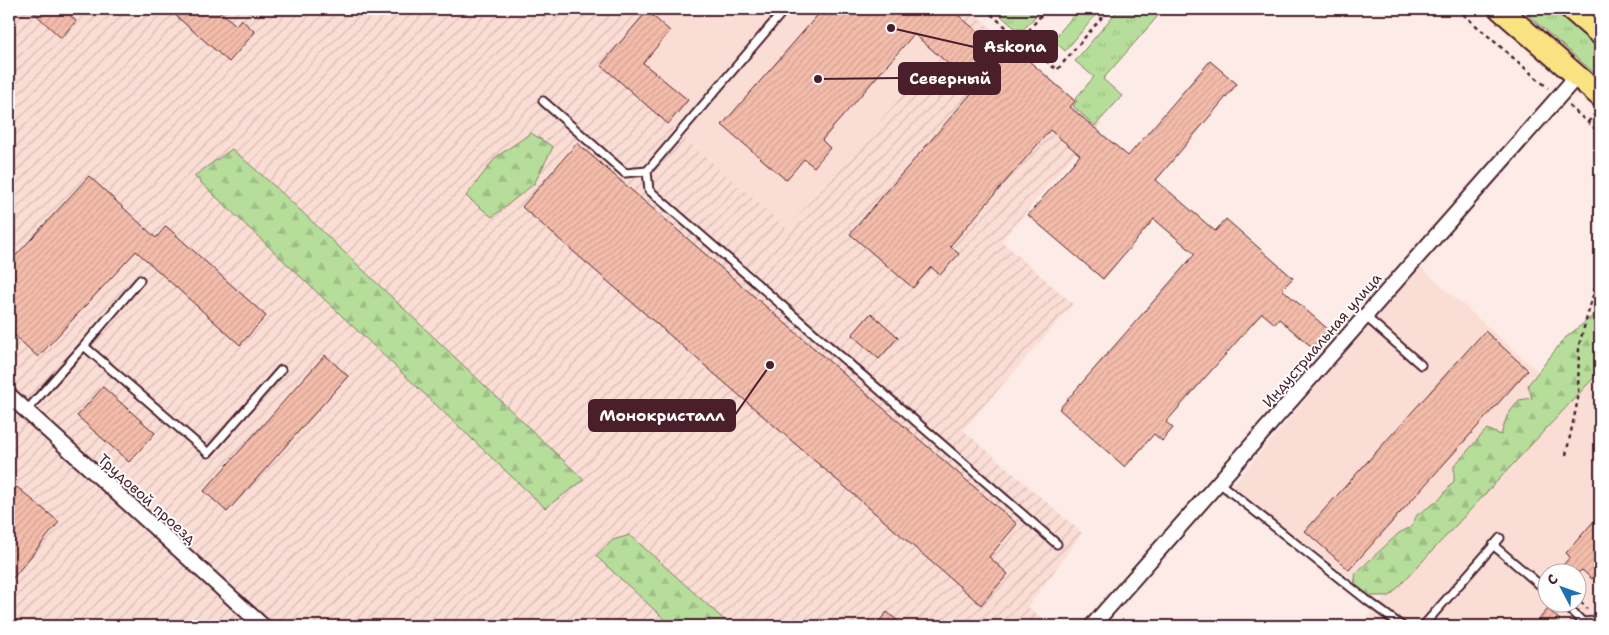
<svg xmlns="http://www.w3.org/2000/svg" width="1609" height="635" font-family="'Shantell Sans',sans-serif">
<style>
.built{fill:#faddd4;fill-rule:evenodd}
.industrial{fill:url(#industrial-furrows)}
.grass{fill:url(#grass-tufts);stroke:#807e62}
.forest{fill:url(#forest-firs);stroke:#807e62}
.building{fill:url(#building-hatch);stroke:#4a1f2b}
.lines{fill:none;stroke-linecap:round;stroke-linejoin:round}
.service-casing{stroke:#4a1f2b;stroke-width:11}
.minor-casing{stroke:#4a1f2b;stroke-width:18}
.primary-casing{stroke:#4a1f2b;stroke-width:25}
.path{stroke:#4a1f2b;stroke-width:2.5;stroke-dasharray:4 4;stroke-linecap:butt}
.service{stroke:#fff;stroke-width:7}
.minor{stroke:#fff;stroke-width:14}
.primary{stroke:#f8e281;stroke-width:21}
.labels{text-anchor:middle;stroke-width:4;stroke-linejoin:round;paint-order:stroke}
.street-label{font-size:15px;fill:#4a1f2b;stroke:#fff}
.leader{fill:none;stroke:#4a1f2b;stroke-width:2}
.callout-dot{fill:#4a1f2b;stroke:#fff;stroke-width:2}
.callout{fill:#4a1f2b;stroke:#4a1f2b;stroke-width:2}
.callout-label{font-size:16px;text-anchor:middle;font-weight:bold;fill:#fff}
</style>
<defs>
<pattern id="industrial-furrows" width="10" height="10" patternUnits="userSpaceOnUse" patternTransform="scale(1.25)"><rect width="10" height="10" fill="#faddd4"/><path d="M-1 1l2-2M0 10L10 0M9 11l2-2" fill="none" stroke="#d8bdb6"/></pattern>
<pattern id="grass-tufts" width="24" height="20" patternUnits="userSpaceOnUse" patternTransform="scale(1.25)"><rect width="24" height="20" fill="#b6de9a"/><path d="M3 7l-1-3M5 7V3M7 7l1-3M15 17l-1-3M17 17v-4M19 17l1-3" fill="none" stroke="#9ebe85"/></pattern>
<pattern id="forest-firs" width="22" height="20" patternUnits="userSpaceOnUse" patternTransform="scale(1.25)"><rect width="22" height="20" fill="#b6de9a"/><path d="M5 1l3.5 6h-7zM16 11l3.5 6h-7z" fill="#9ebe85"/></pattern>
<pattern id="building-hatch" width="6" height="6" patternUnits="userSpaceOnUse" patternTransform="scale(1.25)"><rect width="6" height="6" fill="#f4bcaa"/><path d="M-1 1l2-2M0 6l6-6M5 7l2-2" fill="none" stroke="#d3a192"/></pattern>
</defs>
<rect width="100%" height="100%" fill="#fcebe6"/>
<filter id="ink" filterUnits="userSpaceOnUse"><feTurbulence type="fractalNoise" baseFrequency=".02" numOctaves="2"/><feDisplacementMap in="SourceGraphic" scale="10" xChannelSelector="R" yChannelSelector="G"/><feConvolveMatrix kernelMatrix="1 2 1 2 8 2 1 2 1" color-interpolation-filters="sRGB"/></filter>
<g filter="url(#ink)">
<g class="built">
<path d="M649,9H936L914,34L938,55L787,228L601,65Z"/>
<path d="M1419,266L1551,383L1368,591L1231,487Z"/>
<path d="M1600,358V626H1360ZM1546,572H1576V602H1546Z"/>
</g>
<path class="industrial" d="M9,9H649L601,65L787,228L937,55L914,34L936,9H969L1101,123L1001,241L1073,304L963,430L1082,533L1028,607L1050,626H9Z"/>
<g class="grass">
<path d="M993,9H1042L1024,29H1016Z"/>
<path d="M1079,9H1101L1065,51L1053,40Z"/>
<path d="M1119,9H1164L1103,79L1122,96L1095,126L1073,106L1077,101L1075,99L1094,77L1075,61Z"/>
<path d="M1521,9H1554L1600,49V78Z"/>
</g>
<g class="forest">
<path d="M531,133L553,147L534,184L492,217L466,196L496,157Z"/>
<path d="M232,149L280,191L584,480L545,508L194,176Z"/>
<path d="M1600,310V371L1390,596H1367L1354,585L1356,573L1399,533L1411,527L1417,515L1439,500L1454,481V466L1487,429L1501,435L1507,416L1519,400L1532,398L1528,385L1564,339Z"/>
<path d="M630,535L731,626H672L596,556L613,540Z"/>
</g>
<g class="building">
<path d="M30,9H63L76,21L61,38Z"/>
<path d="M168,9H217L236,25L241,19L255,32L229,62Z"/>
<path d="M823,9H951L1005,55L1013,47L1075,101L1070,107L1128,156L1210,61L1237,84L1156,180L1215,231L1226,219L1293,278L1282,289L1330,331L1314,349L1279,319L1275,324L1262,313L1166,422L1173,428L1162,441L1154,434L1125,467L1059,409L1195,254L1154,219L1103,279L1028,215L1080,155L1050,130L950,246L959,254L940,275L931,267L913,288L850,234L976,88L914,34L822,140L830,148L814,167L804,159L786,180L722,125Z"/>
<path d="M647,11L670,31L643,63L688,100L668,124L601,65Z"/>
<path d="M577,143L1017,524L989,557L1008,574L981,605L522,207Z"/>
<path d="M89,176L156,238L166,226L266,316L240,345L136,251L38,357L9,330V263Z"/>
<path d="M871,313L898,337L879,359L852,335Z"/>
<path d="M1485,331L1528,370L1349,570L1305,531Z"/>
<path d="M325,355L348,376L227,512L204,491Z"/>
<path d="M103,387L155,433L129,462L77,416Z"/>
<path d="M17,487L59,522L9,583V498Z"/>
<path d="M1600,514V569L1592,579L1582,570L1579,572H1557L1570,557L1566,553Z"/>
<path d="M1548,609L1560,620L1554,626H1533Z"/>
<path d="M887,612L904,626H875Z"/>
</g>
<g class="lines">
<defs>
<g id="service">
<path d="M785,9L647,171L649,190L1057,544"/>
<path d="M543,101L625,173L647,171"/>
<path d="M1365,316L1421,365"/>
<path d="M84,346L208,453L281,370"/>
<path d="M26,411L84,346L140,280"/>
<path d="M1218,482L1368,601L1402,626"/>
<path d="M1493,545L1546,590"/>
<path d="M1561,602L1583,622L1595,621L1600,615"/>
<path d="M1423,626L1500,538"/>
</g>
<g id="minor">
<path d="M9,395L263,626"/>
<path d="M1092,626L1577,76"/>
</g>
<g id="primary">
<path d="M1500,9L1600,96"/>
<path d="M1571,9L1600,34"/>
</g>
</defs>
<use href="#service" class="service-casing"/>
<use href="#minor" class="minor-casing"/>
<use href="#primary" class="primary-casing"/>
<g class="path">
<path d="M985,9L1021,40"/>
<path d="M1046,9L1021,40L1057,70L1109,9"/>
<path d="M1457,9L1548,88"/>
<path d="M1569,106L1600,133"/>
<path d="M1588,122L1595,114"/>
<path d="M1566,455L1578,399L1579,345L1600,271"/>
<path d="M1548,572L1549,569L1553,572"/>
<path d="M1576,596L1587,609"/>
</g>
<use href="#service" class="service"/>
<use href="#minor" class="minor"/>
<use href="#primary" class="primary"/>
</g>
</g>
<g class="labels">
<g class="street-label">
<text transform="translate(1322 340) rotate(-49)" y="5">Индустриальная улица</text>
<text transform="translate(147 499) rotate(42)" y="5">Трудовой проезд</text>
</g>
</g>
<path class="leader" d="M891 28L974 47M818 79L899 78M770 365L735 415"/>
<g class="callout-dot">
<circle cx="891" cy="28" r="5"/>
<circle cx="818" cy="79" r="5"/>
<circle cx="770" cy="365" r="5"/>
</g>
<g class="callout">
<rect x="974" y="31" width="83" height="31" rx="5"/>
<rect x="899" y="63" width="101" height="31" rx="5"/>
<rect x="589" y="400" width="146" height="31" rx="5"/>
</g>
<g class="callout-label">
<text x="1015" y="52">Askona</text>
<text x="950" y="84">Северный</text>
<text x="662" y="421">Монокристалл</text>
</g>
<rect width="1609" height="635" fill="none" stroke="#fff" stroke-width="30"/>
<rect x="15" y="15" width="1579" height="605" fill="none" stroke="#4a1f2b" stroke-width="2" filter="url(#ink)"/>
<g transform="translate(1562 588) rotate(311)"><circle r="24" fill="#ffffff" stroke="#b7a5aa"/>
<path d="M0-4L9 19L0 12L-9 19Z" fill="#1f6fb2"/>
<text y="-8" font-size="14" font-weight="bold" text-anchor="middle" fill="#4a1f2b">С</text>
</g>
</svg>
